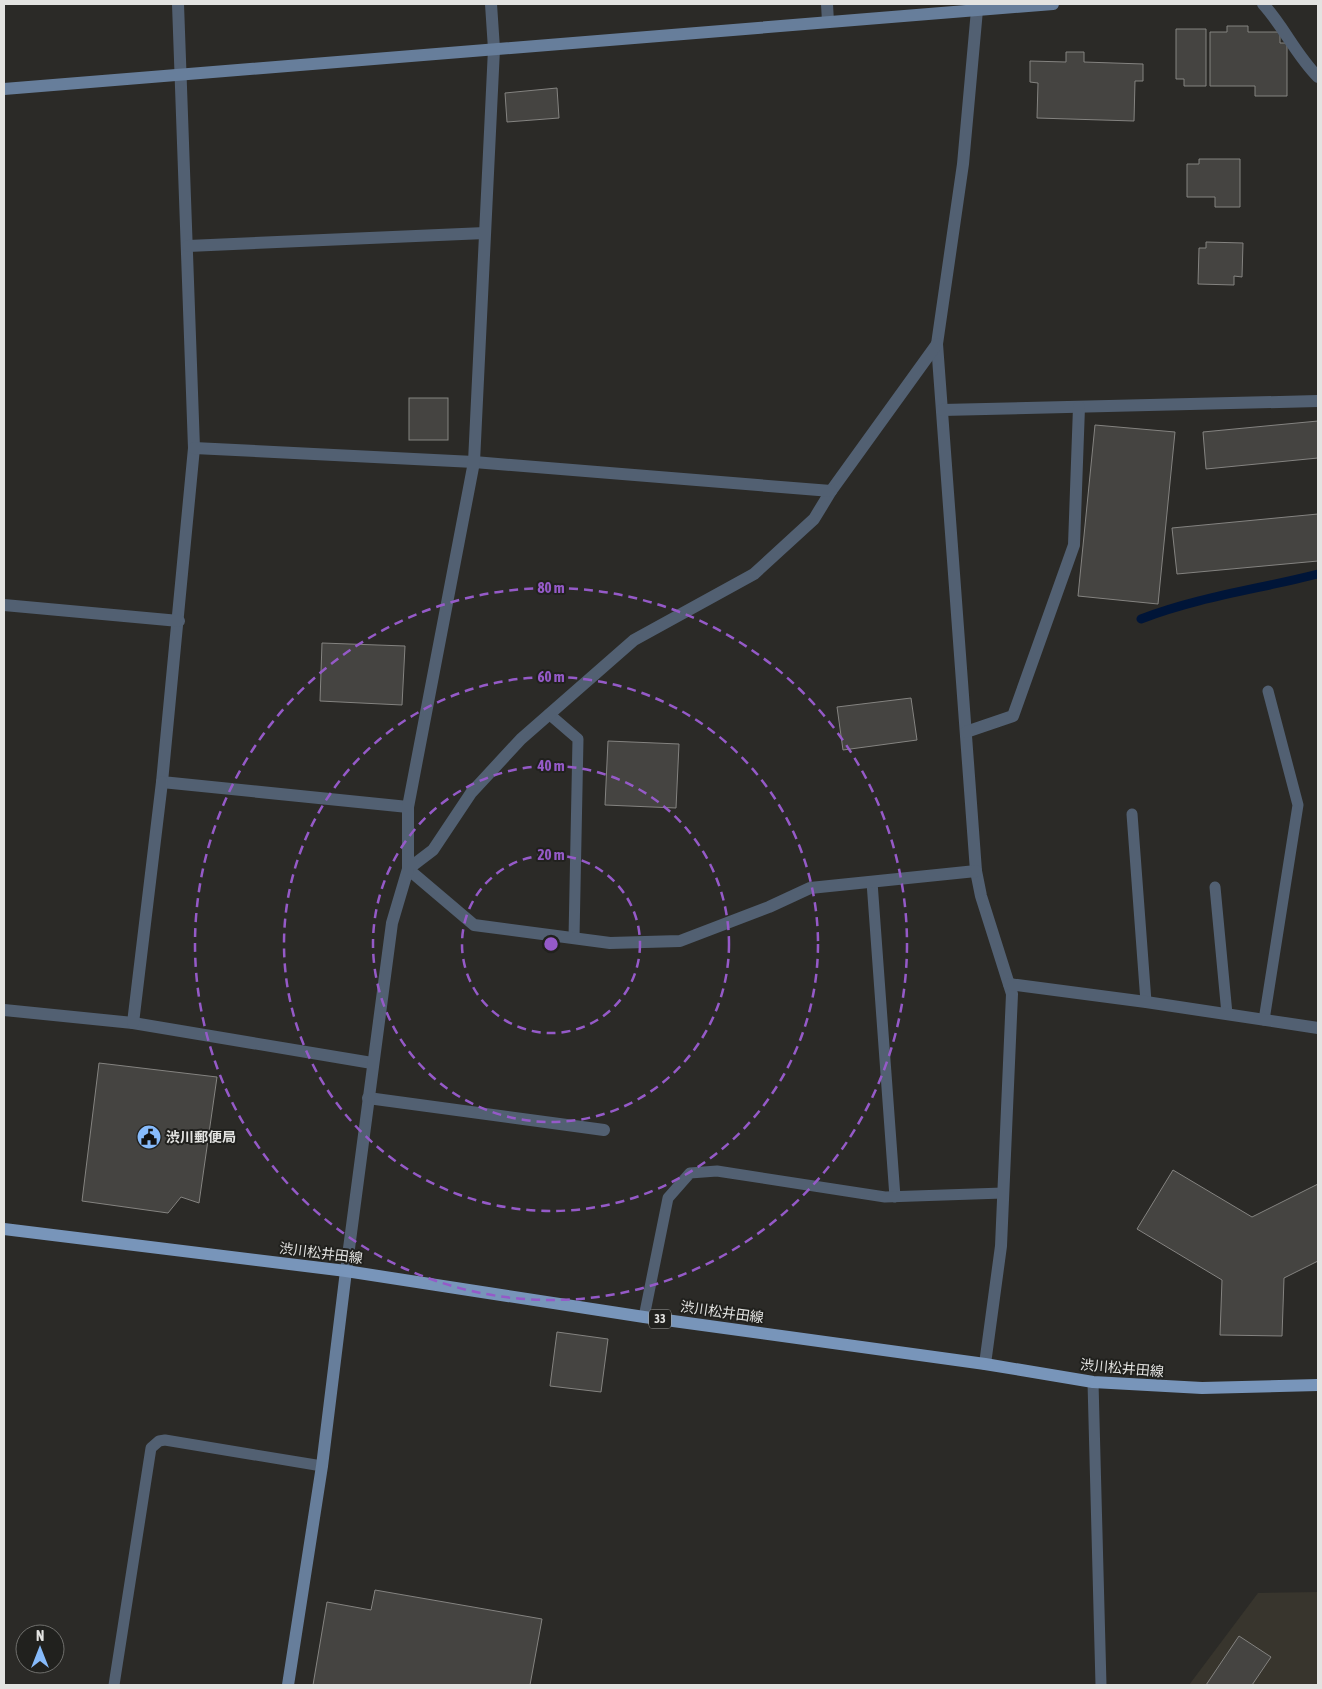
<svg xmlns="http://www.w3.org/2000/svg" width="1322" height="1689" font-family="'Asap Condensed','Noto Sans JP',sans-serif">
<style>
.built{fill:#38352d}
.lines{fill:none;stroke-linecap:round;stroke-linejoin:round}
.stream{stroke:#001538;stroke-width:9}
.building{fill:#454441;stroke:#848380}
.lane{stroke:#526072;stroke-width:11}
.street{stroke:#526072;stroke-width:12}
.secondary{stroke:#677e9b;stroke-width:12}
.primary{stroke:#7895ba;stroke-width:12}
.ring{fill:none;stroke:#955ac8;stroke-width:2.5;stroke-dasharray:9 6}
.labels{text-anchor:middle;stroke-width:4;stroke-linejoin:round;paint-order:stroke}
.shield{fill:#21211e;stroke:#a9a9a6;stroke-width:1}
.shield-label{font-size:12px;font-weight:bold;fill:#e3e3e1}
.poi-label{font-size:14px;font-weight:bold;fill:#e3e3e1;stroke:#21211e;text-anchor:start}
.street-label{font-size:14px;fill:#e3e3e1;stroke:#21211e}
.centre{fill:#955ac8;stroke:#21211e;stroke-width:2.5}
.ring-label{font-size:15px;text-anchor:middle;font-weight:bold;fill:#955ac8;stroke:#21211e;stroke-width:4;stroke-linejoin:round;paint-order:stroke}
</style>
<rect width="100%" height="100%" fill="#2b2a27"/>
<path class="built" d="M1318,1592V1685H1189L1258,1593Z"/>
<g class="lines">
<path class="stream" d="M1141,619C1198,597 1259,589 1318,574"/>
</g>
<g class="building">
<path d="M1227,26H1248V32H1280V43H1287V96H1255V86H1210V32H1227Z"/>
<path d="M1176,29H1206V86H1184V79H1176Z"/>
<path d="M1066,52H1084V62L1143,64V81H1135L1134,121L1037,118L1038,83L1030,82V61L1066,62Z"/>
<path d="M557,88L559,118L507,122L505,93Z"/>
<path d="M1199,159H1240V207H1215V197H1187V164H1199Z"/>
<path d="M1206,242L1243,243L1242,277L1234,276V285L1198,284L1199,248H1206Z"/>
<rect x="409" y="398" width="39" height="42"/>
<path d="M1318,421V458L1206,469L1203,432Z"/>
<path d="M1095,425L1175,432L1158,604L1078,596Z"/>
<path d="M1318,514V561L1177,574L1172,528Z"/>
<path d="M322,643L405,646L402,705L320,701Z"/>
<path d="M911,698L917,740L843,750L837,707Z"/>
<path d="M608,741L679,744L676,808L605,805Z"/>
<path d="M99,1063L217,1077L199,1203L181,1197L168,1213L82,1201Z"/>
<path d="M1173,1170L1252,1217L1318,1184V1261L1284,1278L1282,1336L1220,1335L1222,1280L1137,1229Z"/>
<path d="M557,1332L608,1339L601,1392L550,1386Z"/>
<path d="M375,1590L542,1619L530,1685H313L327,1602L371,1610Z"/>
<path d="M1239,1636L1271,1657L1252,1685H1206Z"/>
</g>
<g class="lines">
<g class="lane">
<path d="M549,714L578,739L574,938"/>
<path d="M1132,814L1146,1002"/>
<path d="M872,882L895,1197"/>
<path d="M1215,887L1227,1014"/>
<path d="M1264,1020L1298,805L1268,691"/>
<path d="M644,1317L668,1198L690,1173L717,1171L885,1197L1003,1193"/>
<path d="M1093,1382L1101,1685"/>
<path d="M114,1685L151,1448L159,1441L165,1440L322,1466"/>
</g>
<g class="street">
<path d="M178,4L194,448L162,782L408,807"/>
<path d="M827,4L828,22"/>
<path d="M1263,4C1284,27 1296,55 1318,77"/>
<path d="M977,10L963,164L937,344L976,871L981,896L1012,994L1001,1246L985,1364"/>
<path d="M188,246L485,233"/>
<path d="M937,344L831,491L814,519L754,574L634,640L521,739L471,793L433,850L408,869L474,925L610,943L680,941L769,907L810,888L976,871"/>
<path d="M942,410L1318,401"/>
<path d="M194,448L474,462L831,491"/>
<path d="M4,605L179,621"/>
<path d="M966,732L1013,716L1074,545L1079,407"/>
<path d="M1009,984L1146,1002L1318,1028"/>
<path d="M4,1010L133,1023L372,1063"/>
<path d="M133,1023L162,782"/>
<path d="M368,1098L604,1130"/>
<path d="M346,1271L392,923L408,869V807L474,462L494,49L491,4"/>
</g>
<g class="secondary">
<path d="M4,89L1053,4"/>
<path d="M288,1685L322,1466L346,1271"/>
</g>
<path class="primary" d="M4,1229L346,1271L644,1317L985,1364L1093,1382L1202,1388L1318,1385"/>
</g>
<g class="ring">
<circle cx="551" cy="944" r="89"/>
<circle cx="551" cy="944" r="178"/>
<circle cx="551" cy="944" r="267"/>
<circle cx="551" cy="944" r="356"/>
</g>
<defs>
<symbol id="civic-disc" viewBox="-11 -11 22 22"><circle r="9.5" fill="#87bbfb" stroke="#21211e"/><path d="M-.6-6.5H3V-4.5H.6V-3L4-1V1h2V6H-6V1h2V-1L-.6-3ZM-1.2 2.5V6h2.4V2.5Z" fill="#111"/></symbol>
</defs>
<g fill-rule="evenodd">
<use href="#civic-disc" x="135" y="1123" width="28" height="28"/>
</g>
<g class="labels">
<rect class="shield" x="649" y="1309.5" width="22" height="19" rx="4"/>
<g class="shield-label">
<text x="660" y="1323">33</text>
</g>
<g class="poi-label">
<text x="166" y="1142">渋川郵便局</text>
</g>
<g class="street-label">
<text transform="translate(321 1253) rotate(7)" y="5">渋川松井田線</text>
<text transform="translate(722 1312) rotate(8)" y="5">渋川松井田線</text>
<text transform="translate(1122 1368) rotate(5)" y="5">渋川松井田線</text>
</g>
</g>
<circle cx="551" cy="944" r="8" class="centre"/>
<g class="ring-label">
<text x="551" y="593">80 m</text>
<text x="551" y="682">60 m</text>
<text x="551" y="771">40 m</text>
<text x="551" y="860">20 m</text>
</g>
<rect width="1322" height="1689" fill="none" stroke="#e3e3e1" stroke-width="10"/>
<g transform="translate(40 1649)"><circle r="24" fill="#21211e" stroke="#6f6f6c"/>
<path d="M0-4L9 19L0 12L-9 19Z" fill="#87bbfb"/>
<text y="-8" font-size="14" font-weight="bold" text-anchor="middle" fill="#e3e3e1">N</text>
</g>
</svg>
